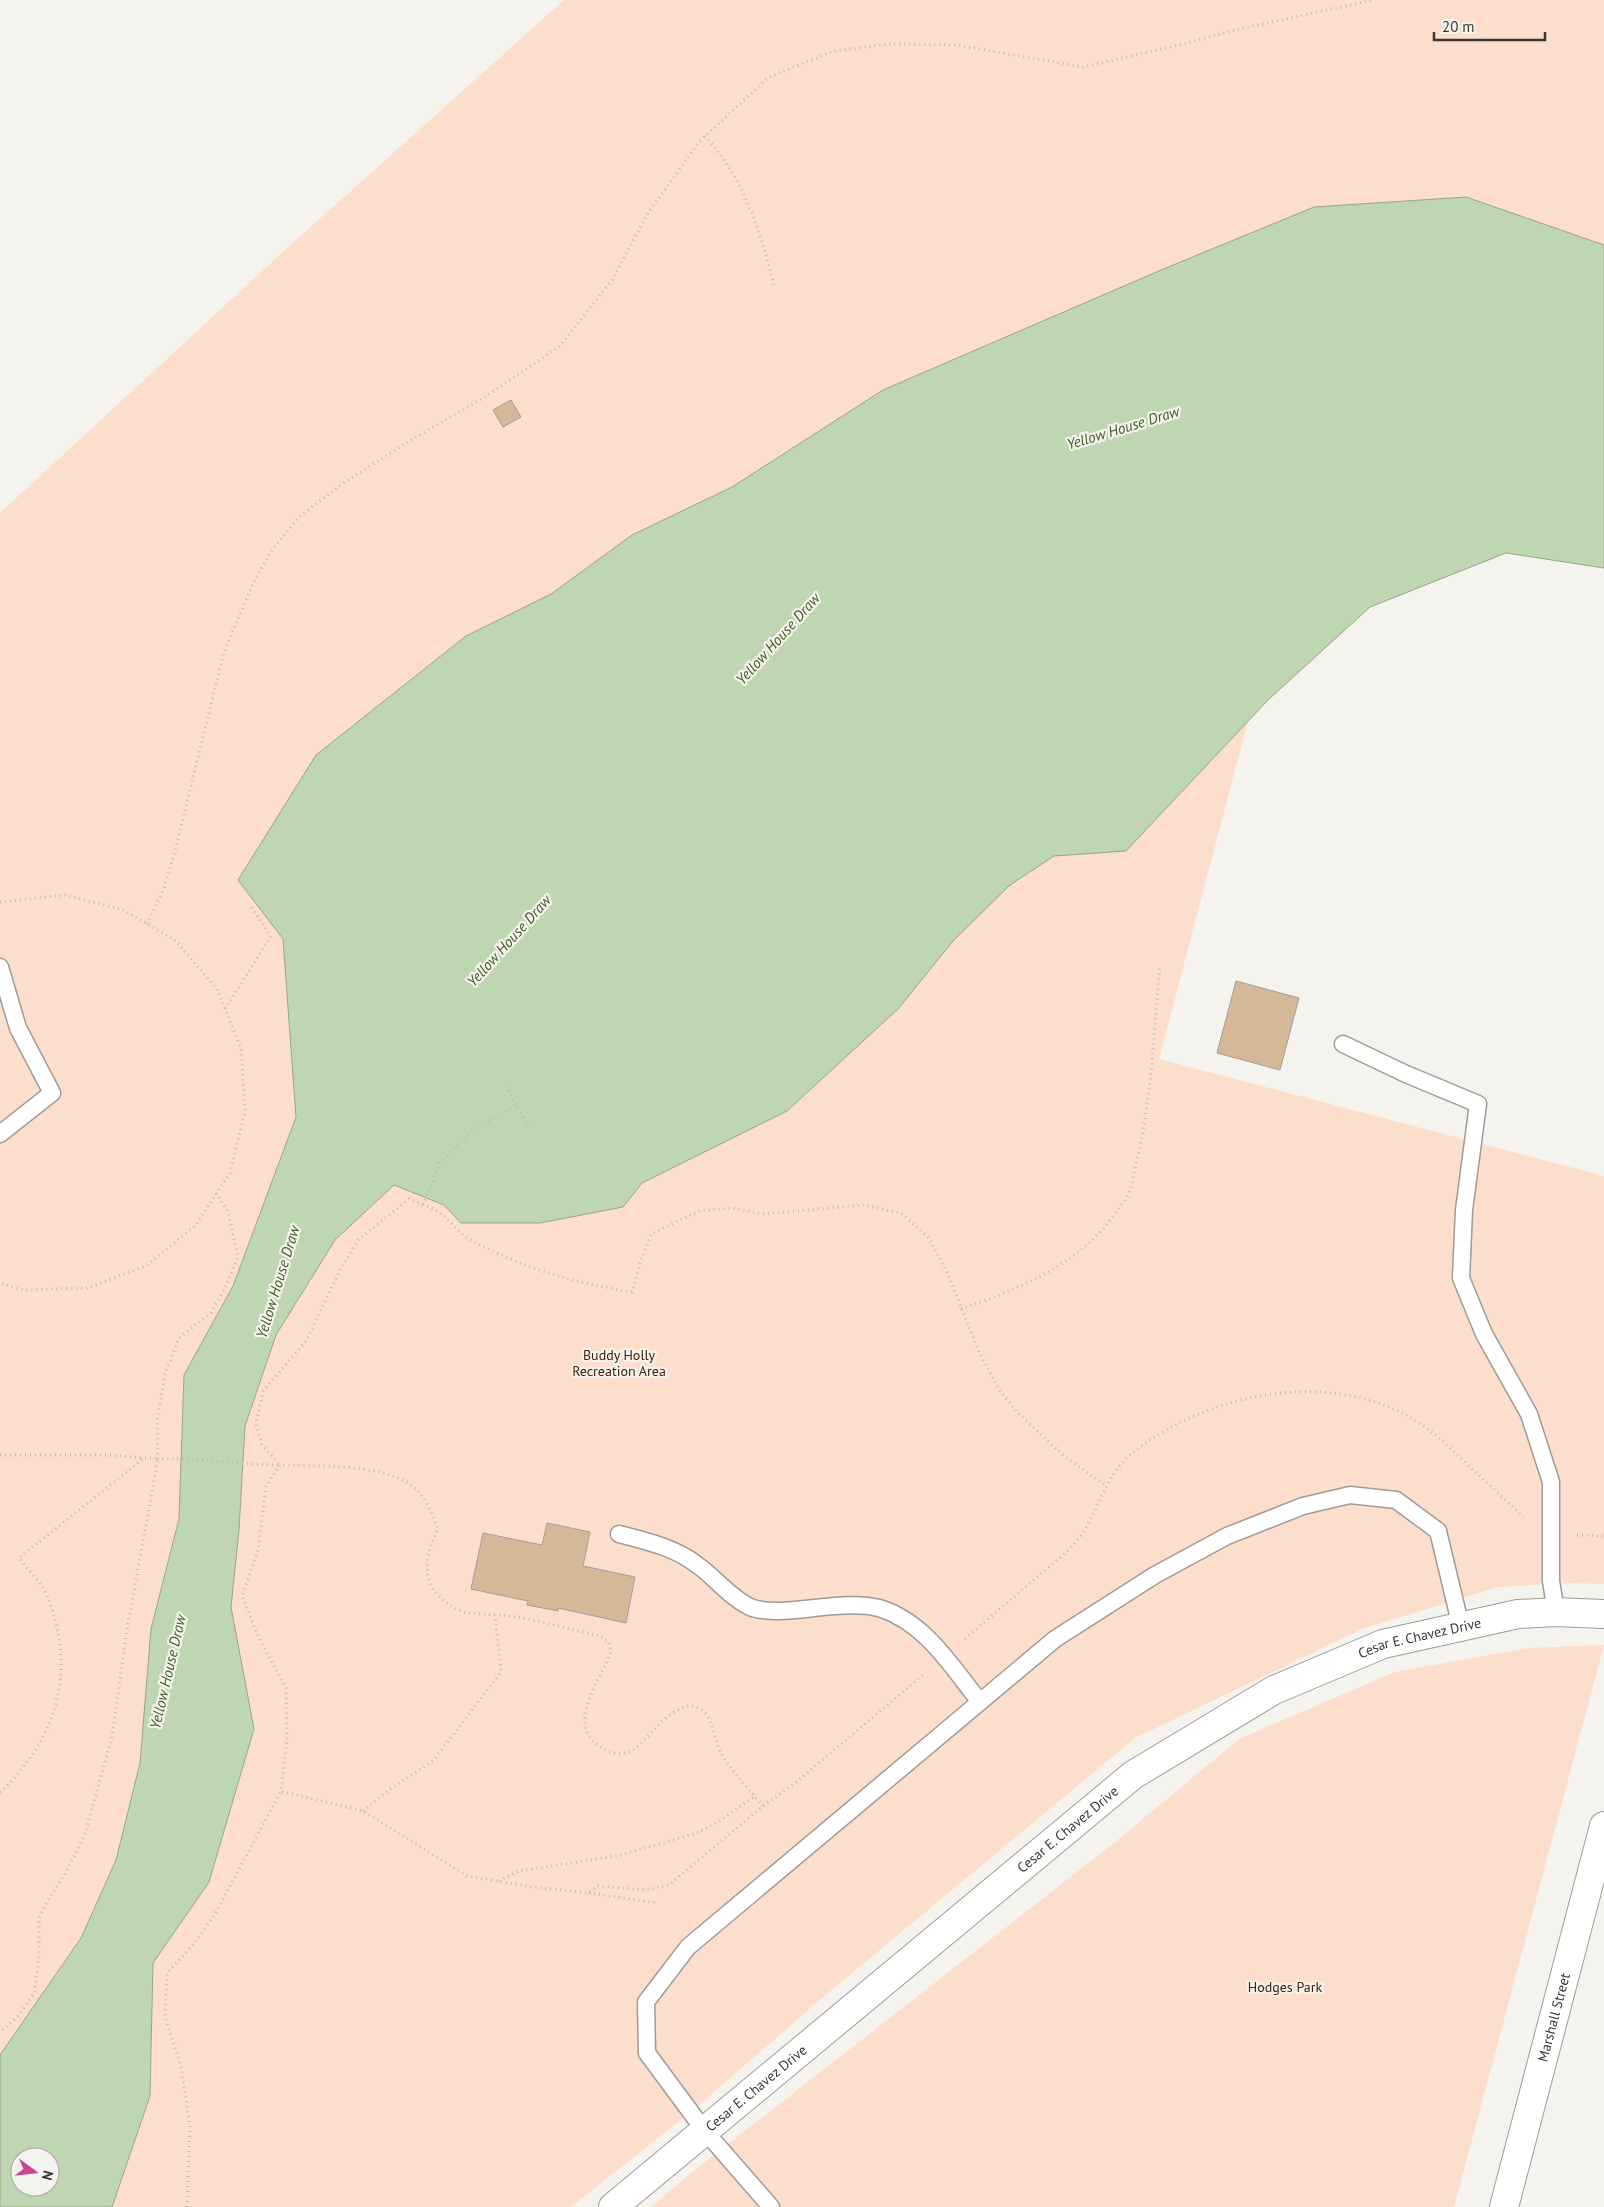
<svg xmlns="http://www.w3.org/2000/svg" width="1604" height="2207" font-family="'PT Sans',sans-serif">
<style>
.green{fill:#fdddcc;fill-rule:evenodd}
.water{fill:#bfd6b2;stroke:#96a68c;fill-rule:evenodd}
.building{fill:#d5b898;stroke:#a39e99}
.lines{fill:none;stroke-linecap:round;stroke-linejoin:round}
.service-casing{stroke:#9e9c96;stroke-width:19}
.tertiary-casing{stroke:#9e9c96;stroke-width:30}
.path{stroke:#bcbab5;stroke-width:3;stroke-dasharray:1 4;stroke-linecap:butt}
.service{stroke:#fff;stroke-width:16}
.tertiary{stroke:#fff;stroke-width:28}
.labels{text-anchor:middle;stroke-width:4.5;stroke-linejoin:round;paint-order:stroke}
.park-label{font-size:14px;fill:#462007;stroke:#f5f3ed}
.street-label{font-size:14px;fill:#383735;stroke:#f5f3ed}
.water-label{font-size:15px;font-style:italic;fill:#405e2b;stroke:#f5f3ed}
</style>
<rect width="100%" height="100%" fill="#f5f3ed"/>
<g class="green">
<path d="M564,0H1604V568L1506,553L1370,607L1268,700L1248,721L1159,1059L1604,1176V1584L1572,1583L1498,1587L1362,1629L1135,1738L822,1998L691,2112L571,2207H0V513L285,250ZM20,2157H50V2187H20Z"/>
<path d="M1604,1645L1454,2207H651L691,2173L1114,1843L1239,1739L1395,1672L1529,1648Z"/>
</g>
<path class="water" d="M1466,197L1604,245V568L1506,553L1370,607L1268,700L1126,851L1054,856L1010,885L953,941L898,1009L787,1111L642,1183L623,1207L540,1223H461L444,1205L394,1185L335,1240L276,1335L245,1426L239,1530L231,1607L254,1729L209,1882L153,1963L150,2096L112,2207H0V2055L81,1938L116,1860L140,1763L151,1629L179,1519L184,1375L233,1286L296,1117L283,939L238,880L316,755L466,636L551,594L632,535L732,487L883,390L1161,270L1314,207ZM20,2157H50V2187H20Z"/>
<g class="building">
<path d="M511,400L521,417L503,427L493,410Z"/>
<path d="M1236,981L1299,998L1280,1070L1217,1053Z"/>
<path d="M547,1523L590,1532L583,1566L635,1577L626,1623L558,1608V1611L527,1605L528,1601L471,1589L483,1533L542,1545Z"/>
</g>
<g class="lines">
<defs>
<g id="service">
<path d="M0,967L18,1028L52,1093L0,1134"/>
<path d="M1343,1044L1406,1074L1478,1104L1464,1210L1461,1278L1484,1334L1529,1414L1551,1482V1581L1556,1612"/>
<path d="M619,1534C645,1541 674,1547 696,1564C715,1577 729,1597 750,1607C767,1614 796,1610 814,1608C834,1606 859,1603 879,1608C924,1621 952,1667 980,1702"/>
<path d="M771,2207L704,2130L647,2053L646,2002L688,1947L1055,1639L1155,1575L1227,1536L1303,1506L1350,1495L1396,1500L1438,1531L1461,1627"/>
</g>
<g id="tertiary">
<path id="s1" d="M613,2207L1133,1775L1274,1690L1383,1644L1518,1614L1556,1612L1604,1614"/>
<path id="s2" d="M1504,2207L1604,1826"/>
</g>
</defs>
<use href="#service" class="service-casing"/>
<use href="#tertiary" class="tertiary-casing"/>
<g class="path">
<path d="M705,136C745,180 759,228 774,285"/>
<path d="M0,902L65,895L124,910L176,941L217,989L241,1048L245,1111L230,1173L195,1226L146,1266L87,1288L23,1290L0,1283"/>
<path d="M147,924L164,888L175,851L224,652L252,586L271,551L299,517L342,484L409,441L485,397L560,346L612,280L648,213L700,141L769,77L834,51L889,44L956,45L1083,67L1184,44L1239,29L1373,0"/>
<path d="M225,1009L271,936L251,907"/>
<path d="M506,1086L529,1128"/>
<path d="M216,1193L228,1212L238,1257L225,1288L211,1313L179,1338L165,1374L157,1422L158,1459C199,1457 239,1465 280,1465L262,1445L256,1424L263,1391L306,1341L340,1270L358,1240L409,1199C418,1203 429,1206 437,1211C449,1218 457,1232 469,1239C524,1269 572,1282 632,1292L641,1261L651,1234L699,1211L733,1208L762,1214L864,1205L901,1213L928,1237L947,1272L979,1352L1000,1391L1018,1413L1064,1456L1105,1485"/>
<path d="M423,1205L440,1162L474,1129L517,1106"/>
<path d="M961,1309C1019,1289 1081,1264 1116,1212C1120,1206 1126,1200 1129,1193C1133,1183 1134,1171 1137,1160C1152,1096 1154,1030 1160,965"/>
<path d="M0,1455H108L158,1459L127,1629L112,1737L84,1837L65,1874L50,1897L39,1918V1954L35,1992L19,2015L0,2032"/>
<path d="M1577,1535L1604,1536"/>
<path d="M965,1639C989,1618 1013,1598 1037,1577C1050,1566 1065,1555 1076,1542C1098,1516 1103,1478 1130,1455C1205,1393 1330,1367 1416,1421C1436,1433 1451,1449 1468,1465C1486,1482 1505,1499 1523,1517"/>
<path d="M0,1792C9,1785 16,1776 23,1767C64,1717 71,1657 48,1598C43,1584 28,1570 19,1558L144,1458"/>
<path d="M763,1806C750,1790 733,1773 722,1755C713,1740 715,1714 696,1707C689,1704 684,1707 678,1710C646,1725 638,1773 598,1745C566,1723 601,1679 611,1652L609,1642L600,1636C573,1630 545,1622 518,1617C500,1614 481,1615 464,1612C455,1609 448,1605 441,1598C419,1577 427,1553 438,1528C432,1516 428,1501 418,1491C390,1462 318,1467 280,1465L266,1486L258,1550L242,1596L258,1636L286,1688L287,1740L281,1791L363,1811L467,1876L526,1886L588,1893L598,1886L646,1890L669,1885L763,1806L794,1784L924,1674"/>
<path d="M363,1811L390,1789L433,1761L501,1672L495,1615"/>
<path d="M499,1881L519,1871L617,1856L697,1833L721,1820L755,1796"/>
<path d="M589,1893L657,1903"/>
<path d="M187,2207L190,2126L181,2066L165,2017L167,1973L193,1945L215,1914L281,1791"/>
</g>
<use href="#service" class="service"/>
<use href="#tertiary" class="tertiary"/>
</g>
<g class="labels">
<g class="park-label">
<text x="619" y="1360">Buddy Holly<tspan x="619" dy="16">Recreation Area</tspan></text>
<text x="1285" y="1992">Hodges Park</text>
</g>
<g class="street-label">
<text dy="5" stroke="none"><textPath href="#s1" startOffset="996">Cesar E. Chavez Drive</textPath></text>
<text dy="5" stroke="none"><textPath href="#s1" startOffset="591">Cesar E. Chavez Drive</textPath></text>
<text dy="5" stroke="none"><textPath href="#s2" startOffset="196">Marshall Street</textPath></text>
<text dy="5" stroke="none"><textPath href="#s1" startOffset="186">Cesar E. Chavez Drive</textPath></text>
</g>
<g class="water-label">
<text transform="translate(1123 428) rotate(-17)" y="5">Yellow House Draw</text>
<text transform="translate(778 639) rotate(-48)" y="5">Yellow House Draw</text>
<text transform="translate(509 941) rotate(-48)" y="5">Yellow House Draw</text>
<text transform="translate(278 1282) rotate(-73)" y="5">Yellow House Draw</text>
<text transform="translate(168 1672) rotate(-77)" y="5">Yellow House Draw</text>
</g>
</g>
<g transform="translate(35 2172) rotate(105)"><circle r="24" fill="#f5f3ed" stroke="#a9a8a3"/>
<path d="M0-4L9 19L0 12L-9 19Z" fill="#c74793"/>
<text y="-8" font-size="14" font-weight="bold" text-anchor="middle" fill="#383735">N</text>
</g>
<path d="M1434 32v8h111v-8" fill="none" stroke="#383735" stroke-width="2.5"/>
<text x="1442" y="32" font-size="15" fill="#383735" stroke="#f5f3ed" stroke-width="4" paint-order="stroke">20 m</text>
</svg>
